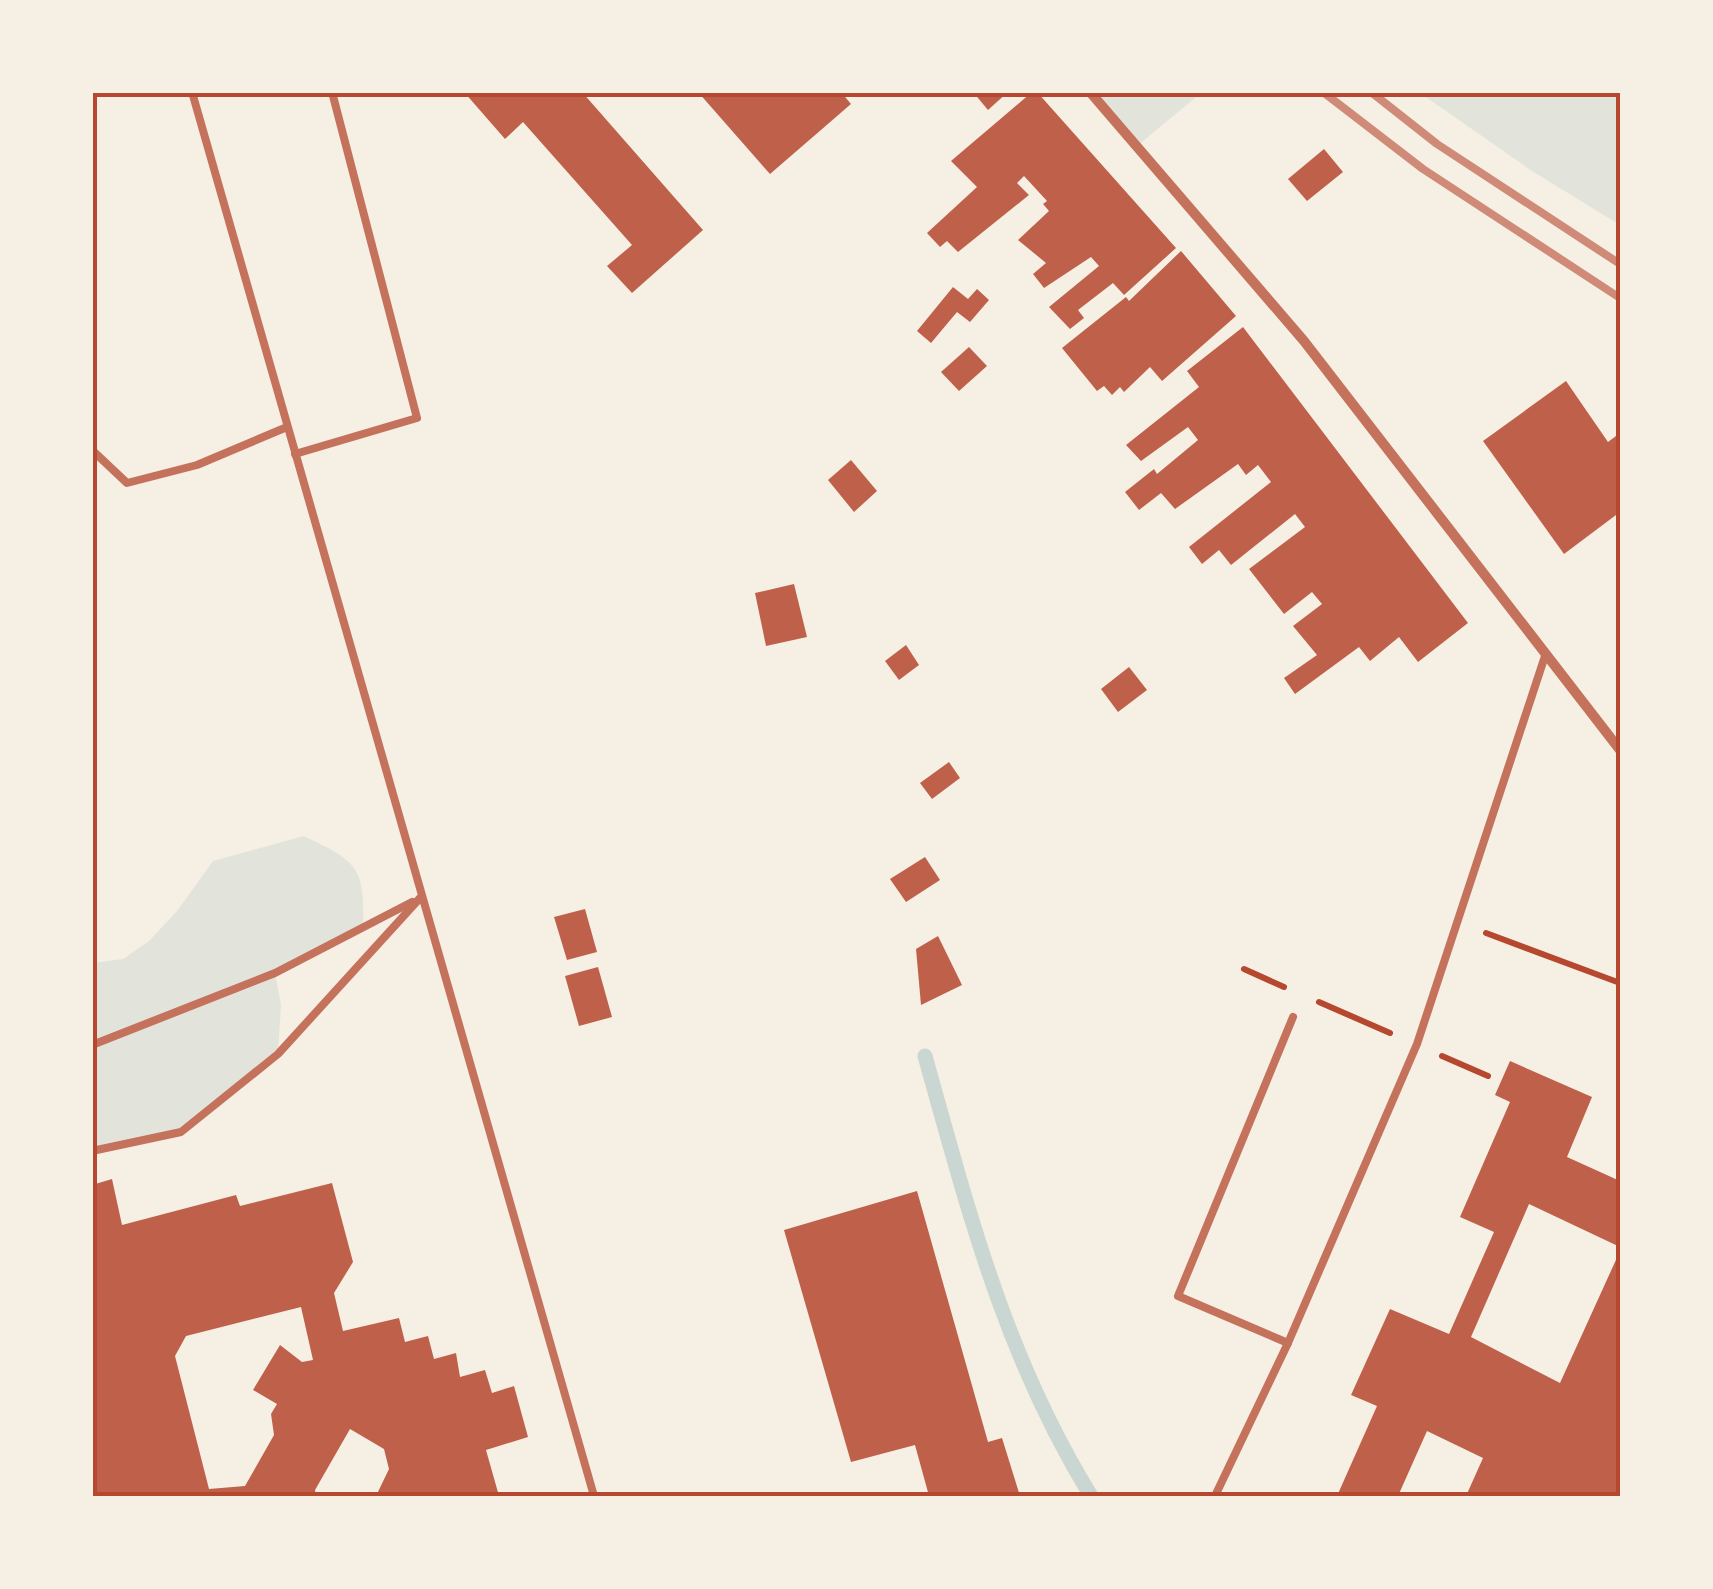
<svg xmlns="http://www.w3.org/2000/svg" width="1713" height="1589" font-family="'Asap Condensed',sans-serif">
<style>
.green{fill:#e2e4dc}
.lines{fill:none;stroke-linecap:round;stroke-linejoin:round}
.stream{stroke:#c9d6d2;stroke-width:15}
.building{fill:#bf614a;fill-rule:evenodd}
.path{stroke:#b5482f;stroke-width:6}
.service{stroke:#c5725c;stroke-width:8}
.minor{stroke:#c5725c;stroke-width:10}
.rail{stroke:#cf8b77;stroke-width:8}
.neatline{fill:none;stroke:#b5482f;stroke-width:4}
</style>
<rect width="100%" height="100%" fill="#f6efe4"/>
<g class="green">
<path d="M1090,93H1201L1137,146Z"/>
<path d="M1420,93H1620V225L1532,171Z"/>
<path d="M304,836C358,862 365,867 363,927L275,973L281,1005L278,1054L181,1132L93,1151L92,963L123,959L149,941L177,911L213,861Z"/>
</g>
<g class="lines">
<path class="stream" d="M925,1056C969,1213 1005,1356 1091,1496"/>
</g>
<g class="building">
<path d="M464,92H582L703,230L632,293L607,266L632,245L523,122L505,139Z"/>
<path d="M698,92H841L851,104L770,174Z"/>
<path d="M973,92H1008L988,110Z"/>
<path d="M1032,92H1037L1176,248L1124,295L1113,283L1078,310L1084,318L1070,329L1049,307L1099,266L1091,257L1044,288L1033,274L1046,263L1018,240L1049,211L1043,204L1047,201L1024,176L1017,183L1029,195L958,252L947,241L940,247L927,233L977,187L951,161Z"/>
<path d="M1324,149L1343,172L1307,201L1288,179Z"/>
<path d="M1181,251L1236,316L1162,381L1150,367L1124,392L1120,387L1112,395L1104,386L1097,391L1062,348L1126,297L1129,301Z"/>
<path d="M953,287L968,299L977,289L989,300L970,322L957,312L931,343L917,331Z"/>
<path d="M1243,327L1468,623L1418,662L1399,637L1370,661L1359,647L1295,694L1284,678L1317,655L1293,626L1322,604L1312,592L1284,614L1249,569L1305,527L1295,514L1231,565L1219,550L1202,564L1189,547L1271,482L1258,465L1246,475L1238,464L1175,509L1161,493L1139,510L1125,492L1154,469L1157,474L1198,440L1188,427L1141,461L1126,445L1199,387L1187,371Z"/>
<path d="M969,347L987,366L959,391L941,372Z"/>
<path d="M1566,381L1608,442L1620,433V512L1564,554L1483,441Z"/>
<path d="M851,460L877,491L854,512L828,480Z"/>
<path d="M794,584L807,637L766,646L755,593Z"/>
<path d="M906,645L919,665L899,680L885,661Z"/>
<path d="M1129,667L1147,690L1118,712L1101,689Z"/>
<path d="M949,762L960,778L932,799L920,783Z"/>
<path d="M925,857L940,880L906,902L890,879Z"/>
<path d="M585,909L597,952L567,960L554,917Z"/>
<path d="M938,936L962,985L921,1005L916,949Z"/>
<path d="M598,967L612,1017L579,1026L565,976Z"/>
<path d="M1510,1061L1592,1097L1567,1157L1620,1181V1247L1529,1204L1471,1337L1560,1383L1620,1251V1496H1466L1483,1458L1427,1431L1398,1496H1337L1377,1406L1351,1395L1390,1309L1449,1334L1494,1232L1460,1217L1510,1102L1495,1095Z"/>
<path d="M112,1179L122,1225L236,1195L240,1206L332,1183L353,1262L334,1293L343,1331L399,1318L405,1342L428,1336L434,1359L456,1353L460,1377L485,1370L492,1393L514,1386L528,1437L486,1450L499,1496H376L389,1469L384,1449L350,1429L315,1490L316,1496H95L92,1185ZM301,1307L313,1360L302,1362L280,1345L253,1390L277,1404L271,1414L274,1435L245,1486L209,1489L175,1356L186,1336Z"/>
<path d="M917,1191L988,1442L1002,1438L1020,1496H929L915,1445L851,1462L784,1230Z"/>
</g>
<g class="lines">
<g class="path">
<path d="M1486,933L1620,983"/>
<path d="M1244,969L1284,987"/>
<path d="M1319,1002L1390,1033"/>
<path d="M1442,1056L1488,1076"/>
</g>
<g class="service">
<path d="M192,92L594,1496"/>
<path d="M92,450L127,483L197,465L287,427"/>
<path d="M295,454L417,418L332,92"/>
<path d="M92,1045L275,973L412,902"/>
<path d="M92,1151L181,1132L278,1054L420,898"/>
<path d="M1288,1343L1178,1296L1293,1017"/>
<path d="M1215,1496L1288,1343L1417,1044L1545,656"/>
</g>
<path class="minor" d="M1090,92L1304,341L1620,750"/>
<g class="rail">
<path d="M1323,92L1423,169L1620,298"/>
<path d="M1371,92L1437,144L1620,264"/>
</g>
</g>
<rect width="1713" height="1589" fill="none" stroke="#f6efe4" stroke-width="190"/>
<rect x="95" y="95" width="1523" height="1399" class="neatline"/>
</svg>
